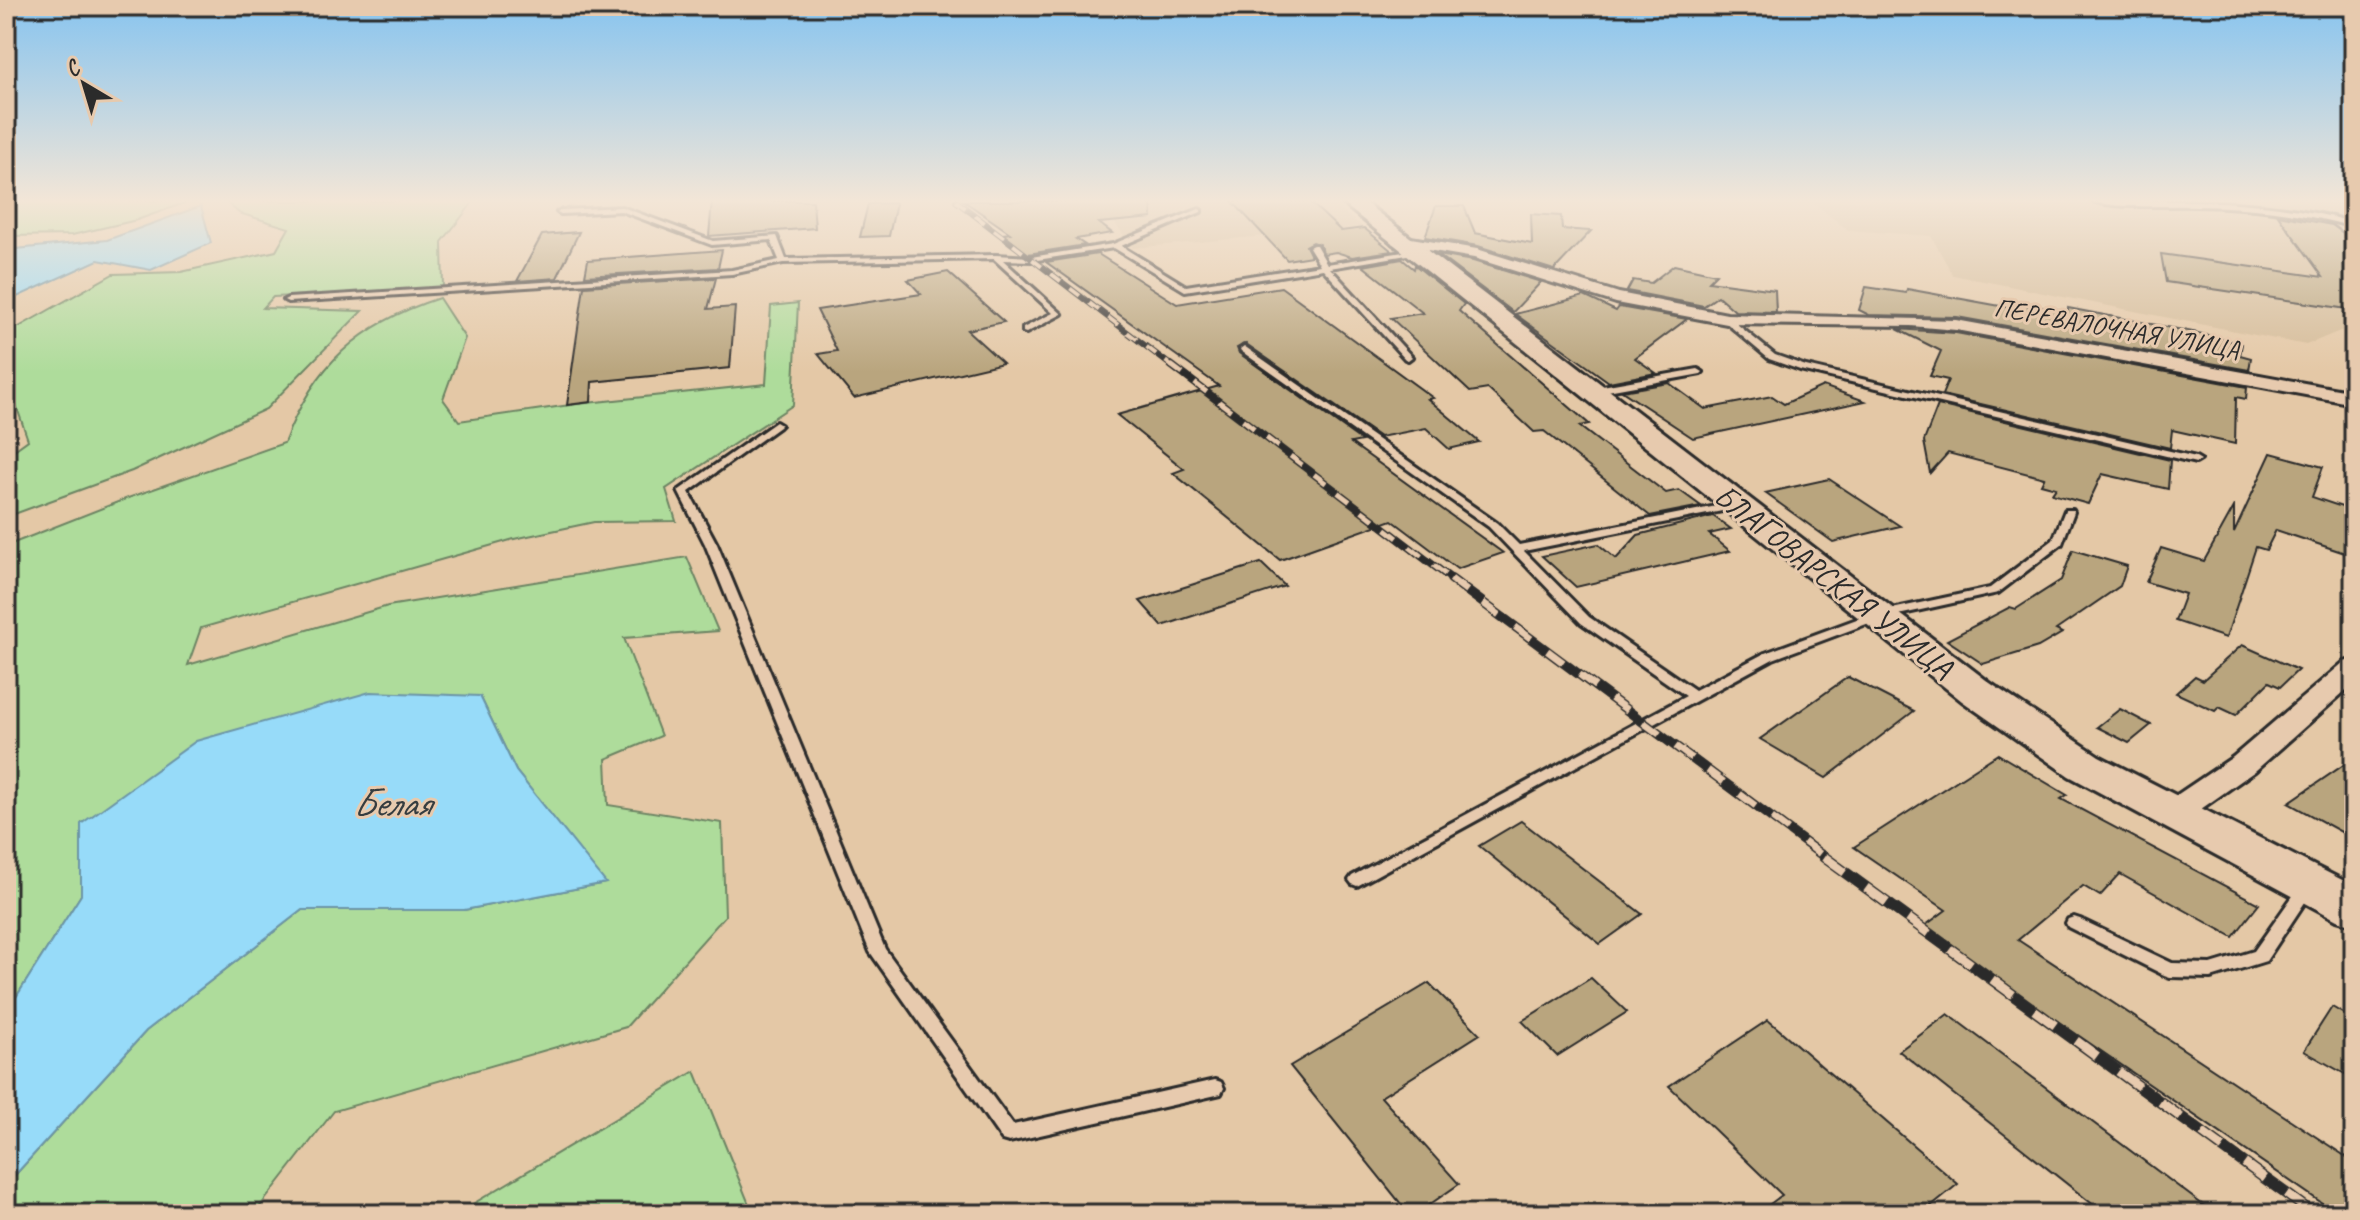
<svg xmlns="http://www.w3.org/2000/svg" width="2360" height="1220" font-family="Caveat,sans-serif">
<style>
.built{fill:#d4bb98}
.green{fill:#aedc9b;stroke:#6c8463;stroke-width:2}
.water{fill:#97dbf9;stroke:#6c95a7;stroke-width:2}
.building{fill:#b9a57e;stroke:#2b2b2b;stroke-width:2}
.lines{fill:none;stroke-linecap:round;stroke-linejoin:round}
.lane-casing{stroke:#2b2b2b;stroke-width:6}
.street-casing{stroke:#2b2b2b;stroke-width:6}
.secondary-casing{stroke:#2b2b2b;stroke-width:6}
.lane{fill:#e7caae;fill-rule:evenodd}
.street{fill:#e7caae;fill-rule:evenodd}
.secondary{fill:#e7caae;fill-rule:evenodd}
.rail-far3-casing{stroke:#2b2b2b;stroke-width:6}
.rail-far2-casing{stroke:#2b2b2b;stroke-width:8}
.rail-far1-casing{stroke:#2b2b2b;stroke-width:10}
.rail-casing{stroke:#2b2b2b;stroke-width:12}
.rail-far3{stroke:#e7caae;stroke-width:4;stroke-dasharray:12;stroke-linecap:butt}
.rail-far2{stroke:#e7caae;stroke-width:5;stroke-dasharray:15;stroke-linecap:butt}
.rail-far1{stroke:#e7caae;stroke-width:7;stroke-dasharray:20;stroke-linecap:butt}
.rail{stroke:#e7caae;stroke-width:9;stroke-dasharray:26;stroke-linecap:butt}
.labels{text-anchor:middle;stroke-width:6;stroke-linejoin:round;paint-order:stroke}
.far-street-label{font-size:26px;fill:#2b2b2b;stroke:#e7caae}
.street-label{font-size:32px;fill:#2b2b2b;stroke:#e7caae}
.near-water-label{font-size:40px;font-style:italic;fill:#363d40;stroke:#e7caae}
</style>
<rect width="100%" height="100%" fill="#e4c8a6"/>
<filter id="ink" filterUnits="userSpaceOnUse"><feTurbulence type="fractalNoise" baseFrequency=".0125" numOctaves="2"/><feDisplacementMap in="SourceGraphic" scale="16" xChannelSelector="R" yChannelSelector="G"/><feConvolveMatrix kernelMatrix="1 2 1 2 8 2 1 2 1" color-interpolation-filters="sRGB"/></filter>
<g filter="url(#ink)">
<g class="built">
<path d="M1099,201H1328L1363,227L1133,248Z"/>
<path d="M1811,201H2354V333L2340,331L2306,345L1953,275L1931,236L1848,230Z"/>
</g>
<g class="green">
<path d="M18,201H190L137,220L72,235L6,236V205Z"/>
<path d="M225,201H474L442,242L443,289L273,297L263,308L362,311L266,409L132,471L6,517V456L28,440L12,393L17,328L113,274L181,272L276,251L289,228L239,213Z"/>
<path d="M439,298L465,338L443,399L459,421L577,404L766,384L771,306L798,303L793,405L666,489L676,521L594,522L514,539L201,628L188,665L388,606L687,557L718,631L624,638L661,736L606,759L608,805L722,823L725,916L626,1027L334,1111L254,1214H6V1185L146,1031L302,910H464L605,883L516,771L480,696L82,823L81,895L6,1013V546L128,498L284,443C314,365 359,324 439,298Z"/>
<path d="M695,1071L753,1214H456Z"/>
</g>
<g class="water">
<path d="M201,206L211,243L151,270L98,260L6,302V250L107,240Z"/>
<path d="M370,692L480,696L516,771L606,883L464,910H302L146,1031L6,1185V1013L81,895V824L196,741Z"/>
</g>
<g class="building">
<path d="M712,201H813L815,228L709,236Z"/>
<path d="M964,201H1151L1152,218L1099,223L1112,233L1076,239L1085,245L1028,254L1003,234L1010,233Z"/>
<path d="M1232,201H1309L1341,231L1364,228L1392,251L1352,257L1336,252L1324,254L1319,244L1313,242L1306,246L1311,256L1287,260Z"/>
<path d="M896,203L889,236L860,237L868,204Z"/>
<path d="M1436,206H1464L1475,233L1532,244L1531,214L1561,216L1562,229L1591,231L1554,270L1478,246L1425,237Z"/>
<path d="M2278,215L2332,225L2354,241V319L2347,309L2166,282L2161,254L2323,277Z"/>
<path d="M579,232L557,278L517,281L542,235Z"/>
<path d="M722,250L718,268L585,276L588,260Z"/>
<path d="M1098,254L1177,304L1281,287L1433,398L1428,399L1479,442L1449,449L1426,428L1380,437L1246,344L1237,348L1239,353L1362,441L1351,443L1503,553L1457,569L1392,520L1280,560L1173,473L1184,469L1117,415L1219,386L1046,262Z"/>
<path d="M1438,255L1473,261L1541,282L1513,312Z"/>
<path d="M1402,259L1414,269L1415,265L1464,304L1459,311L1589,424L1579,426L1666,493L1679,490L1701,506L1650,516L1544,431L1534,432L1488,389L1470,392L1391,318L1423,313L1363,266Z"/>
<path d="M1674,265L1716,274L1709,281L1775,290L1776,312L1735,311L1718,296L1704,306L1627,291L1633,280L1651,283Z"/>
<path d="M948,272L1004,322L967,330L1003,363L854,398L818,354L837,351L817,310L921,294L908,280Z"/>
<path d="M716,278L708,309L735,307L730,368L592,382L591,402L567,405L584,286Z"/>
<path d="M1866,287L1906,293L1907,289L2011,308L2010,303L2068,311V308L2198,333L2242,344L2240,355L2251,358L2249,370L1957,317L1869,315L1859,310Z"/>
<path d="M1584,296L1616,311L1619,307L1687,319L1635,358L1656,373L1609,382L1515,314Z"/>
<path d="M1897,329L1956,333L2247,387L2246,399L2236,397L2235,444L2172,430L2170,448L1942,395L1948,380L1930,376L1941,351Z"/>
<path d="M1669,383L1705,409L1772,396L1784,404L1823,386L1865,401L1693,438L1622,391Z"/>
<path d="M1938,405L2170,460L2168,489L2102,474L2088,504L2052,494L2056,488L2041,484L2044,478L1948,453L1930,473L1924,441Z"/>
<path d="M2271,453L2323,467L2312,497L2354,511V556L2276,530L2266,550L2256,547L2226,638L2175,621L2185,594L2146,582L2161,548L2204,561L2234,507V533Z"/>
<path d="M1829,479L1900,526L1833,542L1765,493Z"/>
<path d="M1713,516L1731,529L1709,534L1730,551L1576,587L1542,556L1598,544L1616,559L1638,535Z"/>
<path d="M2073,550L2127,566L2120,586L2056,630L2062,633L2038,647L1983,664L1947,640L2010,607L2016,609L2061,580Z"/>
<path d="M1261,563L1285,586L1162,626L1140,601Z"/>
<path d="M2242,645L2298,670L2280,687L2269,682L2236,715L2219,707L2215,711L2176,693L2195,676L2203,680Z"/>
<path d="M1848,677L1914,711L1826,778L1760,739Z"/>
<path d="M2120,709L2151,725L2129,743L2097,727Z"/>
<path d="M1998,754L2067,795L2061,799L2259,904L2233,937L2120,874L2100,896L2083,886L2018,940L2354,1162V1214H2338L1922,928L1946,910L1854,847Z"/>
<path d="M2354,758V839L2288,803Z"/>
<path d="M1521,821L1642,914L1600,944L1479,846Z"/>
<path d="M1591,978L1627,1012L1557,1056L1522,1021Z"/>
<path d="M1429,983L1480,1034L1381,1097L1459,1184L1416,1214H1409L1290,1066Z"/>
<path d="M2332,1007L2354,1020V1079L2304,1051Z"/>
<path d="M1948,1014L2215,1214H2105L1899,1051Z"/>
<path d="M1768,1020L1958,1184L1921,1214H1757L1782,1195L1669,1086Z"/>
</g>
<g class="lines">
<defs>
<g id="lane">
<path d="M2092,201C2180,201 2269,197 2354,223V227C2299,212 2253,207 2196,206C2169,205 2114,209 2092,201Z"/>
<path d="M622,207L713,241L777,236L786,259L996,255L1031,257L1113,244L1199,209L1201,210V212L1121,246L1186,286L1320,265L1309,247L1313,245H1316L1327,264L1416,250V254H1413L1330,268L1412,357L1408,360L1405,359L1323,269L1185,291L1114,248L1031,261L1003,260L1062,314L1026,333L1023,332V328L1053,313L994,259L783,263L732,274L288,302L284,300L288,298L732,270L779,260L771,240L712,245L621,211L561,214L557,212L561,210Z"/>
<path d="M1727,316L1775,355L1806,366L2196,457L2201,460L2196,463L1800,370L1769,359L1724,321V317Z"/>
<path d="M1244,346L1497,523L1519,545L1737,502L1741,503L1742,505L1741,507L1737,508L1524,551L1589,617L1695,690L1765,653L1873,613L1990,588L2053,540L2065,510H2073L2074,512L2062,544L1998,593L1880,619L1773,659L1357,886L1352,884L1349,880L1352,876L1686,696L1581,623L1489,527L1241,351L1240,349Z"/>
<path d="M1698,369L1703,372L1701,374L1591,394L1586,391L1591,388Z"/>
<path d="M776,422L781,425L779,427L689,492L717,544L885,949L1013,1125L1215,1080L1221,1082L1224,1088L1221,1094L1009,1142L1002,1140L870,952L705,544L678,491Z"/>
<path d="M2307,881L2312,883L2315,887L2266,961L2211,978L2170,977L2164,975L2068,927L2066,923L2068,919L2074,917L2080,919L2172,963L2211,964L2254,951L2302,883Z"/>
</g>
<g id="street">
<path d="M1399,236L1477,249L1619,293L1727,314L1956,320L2354,392V404L1956,330L1911,326L1727,324L1616,303L1474,258L1393,244L1391,241Z"/>
<path d="M2354,659V683L2255,771L2184,821L2173,824L2162,821L2157,813L2162,805L2233,757L2344,662Z"/>
</g>
<path id="secondary" d="M1340,201H1363L1990,683L2099,756L2354,886V925L2337,920L2069,776L1962,701Z"/>
</defs>
<use href="#lane" class="lane-casing"/>
<use href="#street" class="street-casing"/>
<use href="#secondary" class="secondary-casing"/>
<use href="#lane" class="lane"/>
<use href="#street" class="street"/>
<use href="#secondary" class="secondary"/>
<defs>
<path id="rail-far3" d="M956,201L1173,367"/>
<path id="rail-far2" d="M1171,365L1454,581"/>
<path id="rail-far1" d="M1451,579L1827,859"/>
<path id="rail" d="M1824,857L2314,1214"/>
</defs>
<use href="#rail-far3" class="rail-far3-casing"/>
<use href="#rail-far2" class="rail-far2-casing"/>
<use href="#rail-far1" class="rail-far1-casing"/>
<use href="#rail" class="rail-casing"/>
<use href="#rail-far3" class="rail-far3"/>
<use href="#rail-far2" class="rail-far2"/>
<use href="#rail-far1" class="rail-far1"/>
<use href="#rail" class="rail"/>
</g>
</g>
<linearGradient id="sky" x2="0" y2="1"><stop stop-color="#87c4ef"/><stop offset="0.54" stop-color="#f3e6d7"/><stop offset="1" stop-color="#f3e6d7" stop-opacity="0"/></linearGradient>
<rect width="2360" height="372" fill="url(#sky)"/>
<g class="labels">
<g class="far-street-label">
<text transform="translate(2117 328) rotate(10)" y="9">ПЕРЕВАЛОЧНАЯ УЛИЦА</text>
</g>
<g class="street-label">
<text transform="translate(1834 581) rotate(38)" y="11">БЛАГОВАРСКАЯ УЛИЦА</text>
</g>
<g class="near-water-label">
<text x="391" y="816">Белая</text>
</g>
</g>
<rect width="2360" height="1220" fill="none" stroke="#e7caae" stroke-width="32"/>
<rect x="16" y="16" width="2328" height="1188" fill="none" stroke="#2b2b2b" stroke-width="3" filter="url(#ink)"/>
<g transform="translate(84 84) rotate(322)" stroke="#e7caae" stroke-width="6" paint-order="stroke">
<path d="M0-6L14 30L0 20L-14 30Z" fill="#2b2b2b"/>
<text y="-12" font-size="22" font-weight="bold" text-anchor="middle" fill="#2b2b2b">С</text>
</g>
</svg>
